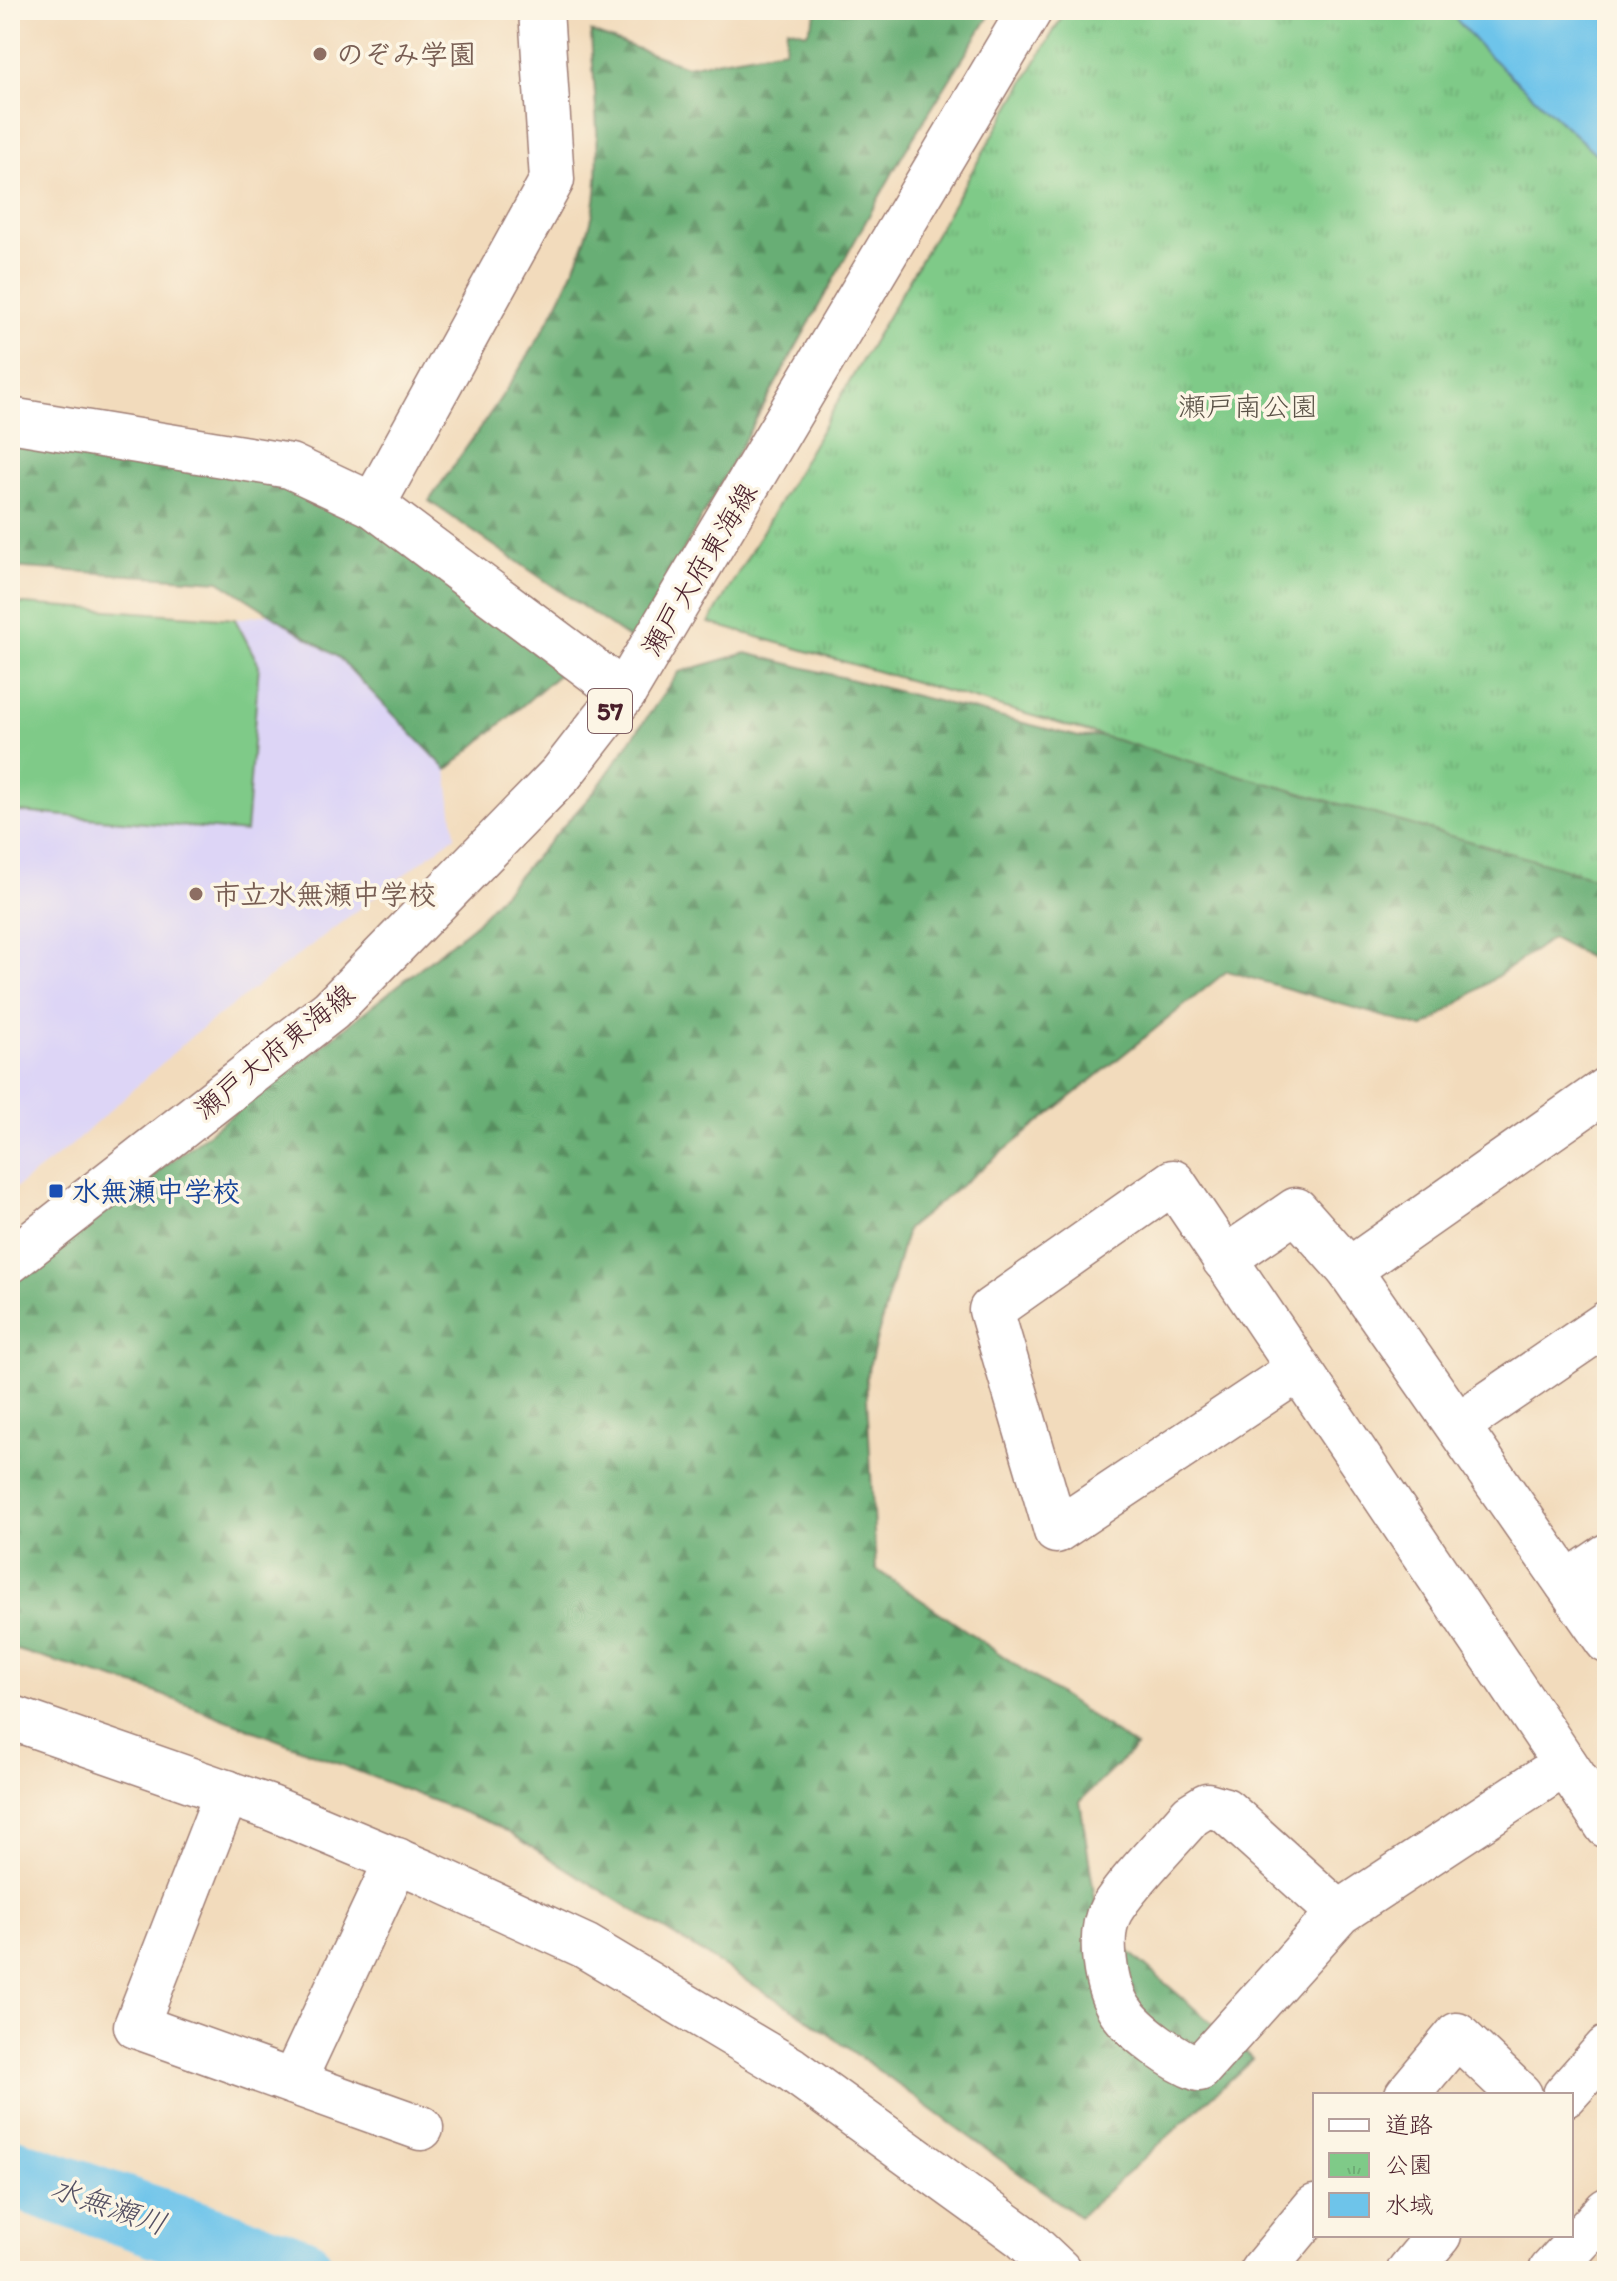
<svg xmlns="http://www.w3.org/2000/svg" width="1617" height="2281" font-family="Itim,'Klee One',sans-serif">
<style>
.built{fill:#ddd5f6}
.green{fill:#7fca88;stroke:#64745a;stroke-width:2}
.forest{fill:url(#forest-firs);stroke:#586650;stroke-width:2}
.park{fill:url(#park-tufts);stroke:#64745a;stroke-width:2}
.water{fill:#6ec4ea;stroke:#5c728a;stroke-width:2}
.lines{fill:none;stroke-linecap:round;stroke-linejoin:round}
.river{stroke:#6ec4ea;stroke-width:70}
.minor-casing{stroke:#9e7d74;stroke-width:47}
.tertiary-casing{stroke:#9e7d74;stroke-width:47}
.primary-casing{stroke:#9e7d74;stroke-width:47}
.minor{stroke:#fff;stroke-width:44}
.tertiary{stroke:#fff;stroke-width:44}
.primary{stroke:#fff;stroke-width:44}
.education-dot{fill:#8d6e63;stroke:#fcf5e5;stroke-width:3}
.transit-dot{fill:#1a4fb4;stroke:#fcf5e5;stroke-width:3}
.labels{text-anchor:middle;stroke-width:7;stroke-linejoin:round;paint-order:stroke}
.shield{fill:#fcf5e5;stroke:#7f5f63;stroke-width:2}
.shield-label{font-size:26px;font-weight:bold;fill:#4a1f2b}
.education-label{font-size:28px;font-weight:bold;fill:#785e54;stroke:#fcf5e5;text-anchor:start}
.park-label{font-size:28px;fill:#5a5247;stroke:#fcf5e5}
.street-label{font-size:28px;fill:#4a1f2b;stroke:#fcf5e5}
.transit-label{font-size:28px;font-weight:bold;fill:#164399;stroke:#fcf5e5;text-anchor:start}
.water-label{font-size:30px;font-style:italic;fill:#555164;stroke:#fcf5e5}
</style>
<defs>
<pattern id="forest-firs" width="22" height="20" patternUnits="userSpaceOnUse" patternTransform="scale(2)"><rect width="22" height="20" fill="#67ae74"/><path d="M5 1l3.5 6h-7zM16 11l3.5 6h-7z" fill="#578d5f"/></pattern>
<pattern id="park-tufts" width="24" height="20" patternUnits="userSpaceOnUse" patternTransform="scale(2)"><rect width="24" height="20" fill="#7fca88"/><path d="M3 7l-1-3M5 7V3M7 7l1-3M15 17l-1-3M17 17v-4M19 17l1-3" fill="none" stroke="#6fad76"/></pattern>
</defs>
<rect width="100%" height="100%" fill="#fcf5e5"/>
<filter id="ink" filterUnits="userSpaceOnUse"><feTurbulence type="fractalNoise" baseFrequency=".0125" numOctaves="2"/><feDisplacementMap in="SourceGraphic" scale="16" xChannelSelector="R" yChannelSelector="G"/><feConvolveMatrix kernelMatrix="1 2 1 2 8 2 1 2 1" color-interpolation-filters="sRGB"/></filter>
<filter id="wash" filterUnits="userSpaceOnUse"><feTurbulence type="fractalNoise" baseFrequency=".006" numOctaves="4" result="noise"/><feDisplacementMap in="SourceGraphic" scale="32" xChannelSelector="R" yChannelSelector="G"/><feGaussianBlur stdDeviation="1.8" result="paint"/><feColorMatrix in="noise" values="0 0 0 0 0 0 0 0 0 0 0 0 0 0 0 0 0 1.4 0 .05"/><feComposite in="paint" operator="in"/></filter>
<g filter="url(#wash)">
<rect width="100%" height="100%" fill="#f2dbbc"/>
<path class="built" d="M10,603L235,619L294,610L447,770L455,836L192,1036L73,1144L10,1192Z"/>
<path class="green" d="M10,603L235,619L259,665L246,832L10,811Z"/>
<g class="forest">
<path d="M818,10H993L902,156L633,641L429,501C488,415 557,329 589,228C606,177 593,87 591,32L686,66L785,49L787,28L807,33Z"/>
<path d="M10,431L338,490L565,669L447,770L339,658L219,581L10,567Z"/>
<path d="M746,653L1079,737L1540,719L1607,750V967L1552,938L1423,1028L1227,971L907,1229L866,1378L876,1569L1136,1747L1080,1801L1099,1926L1253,2059L1079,2217L805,2017L498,1826L147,1689L10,1648V1283L276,1082L473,926L595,791L679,672Z"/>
</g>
<path class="park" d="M1066,10H1607V881L709,623Z"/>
<path class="water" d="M1448,10H1607V152L1596,154L1484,51Z"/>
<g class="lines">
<path class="river" d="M10,2172L299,2271"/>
</g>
</g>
<g filter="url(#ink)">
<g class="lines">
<defs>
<g id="minor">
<path d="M10,420L290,466L373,505L624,693"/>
<path d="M373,505L552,180L541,10"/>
<path d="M1224,1259L1296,1210L1349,1270L1607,1641"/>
<path d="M1349,1270L1607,1089"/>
<path d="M1299,1369L1056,1531L991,1310L1173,1182C1318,1397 1462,1612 1607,1826"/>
<path d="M1458,1425L1607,1323"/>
<path d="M1567,1583L1607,1556"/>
<path d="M227,1792L136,2026L421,2128"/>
<path d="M1339,1913L1225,1810L1207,1805L1191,1815C1169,1841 1127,1883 1111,1910C1097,1935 1105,1988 1121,2011C1135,2032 1176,2061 1199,2069L1339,1913L1565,1764"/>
<path d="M293,2082L397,1860"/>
<path d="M1407,2095L1457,2035L1520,2095"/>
<path d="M1565,2095L1607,2048"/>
<path d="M1262,2271L1315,2207"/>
<path d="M1409,2271L1439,2235"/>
<path d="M1551,2271L1607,2210"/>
</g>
<path id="tertiary" d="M10,1717L271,1808L424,1872L585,1946L791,2069L1023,2237L1059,2271"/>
<path id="primary" d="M10,1261L331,1010L561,774L624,693L1030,10"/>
</defs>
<use href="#minor" class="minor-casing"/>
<use href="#tertiary" class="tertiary-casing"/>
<use href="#primary" class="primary-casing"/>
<use href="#minor" class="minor"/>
<use href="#tertiary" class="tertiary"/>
<use href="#primary" class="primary"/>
</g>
</g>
<g class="education-dot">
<circle cx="320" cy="54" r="8"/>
<circle cx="196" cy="894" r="8"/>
</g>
<rect class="transit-dot" x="48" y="1183" width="16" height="16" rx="4"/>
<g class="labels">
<rect class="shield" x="588" y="689" width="44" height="44" rx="6"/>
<g class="shield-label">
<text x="610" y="720">57</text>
</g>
<g class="education-label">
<text x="336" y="64">のぞみ学園</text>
<text x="212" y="904">市立水無瀬中学校</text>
</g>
<g class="park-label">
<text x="1248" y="416">瀬戸南公園</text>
</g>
<g class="street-label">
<text transform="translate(699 569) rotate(-59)" y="10">瀬戸大府東海線</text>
<text transform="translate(274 1051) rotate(-39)" y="10">瀬戸大府東海線</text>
</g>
<g class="transit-label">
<text x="72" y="1201">水無瀬中学校</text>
</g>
<g class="water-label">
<text transform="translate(109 2206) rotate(19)" y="10">水無瀬川</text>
</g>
</g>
<rect width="1617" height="2281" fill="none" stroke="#fcf5e5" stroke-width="40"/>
<rect x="1313" y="2093" width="260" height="144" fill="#fcf5e5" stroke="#b59f9b" stroke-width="2"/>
<rect x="1329" y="2119" width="40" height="12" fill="#ffffff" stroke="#b59f9b" stroke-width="2"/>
<text x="1385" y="2133" font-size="24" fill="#4a1f2b">道路</text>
<rect x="1329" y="2153" width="40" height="24" fill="url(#park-tufts)" stroke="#b59f9b" stroke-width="2"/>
<text x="1385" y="2173" font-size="24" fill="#4a1f2b">公園</text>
<rect x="1329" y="2193" width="40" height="24" fill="#6ec4ea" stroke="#b59f9b" stroke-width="2"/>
<text x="1385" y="2213" font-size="24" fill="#4a1f2b">水域</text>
</svg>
